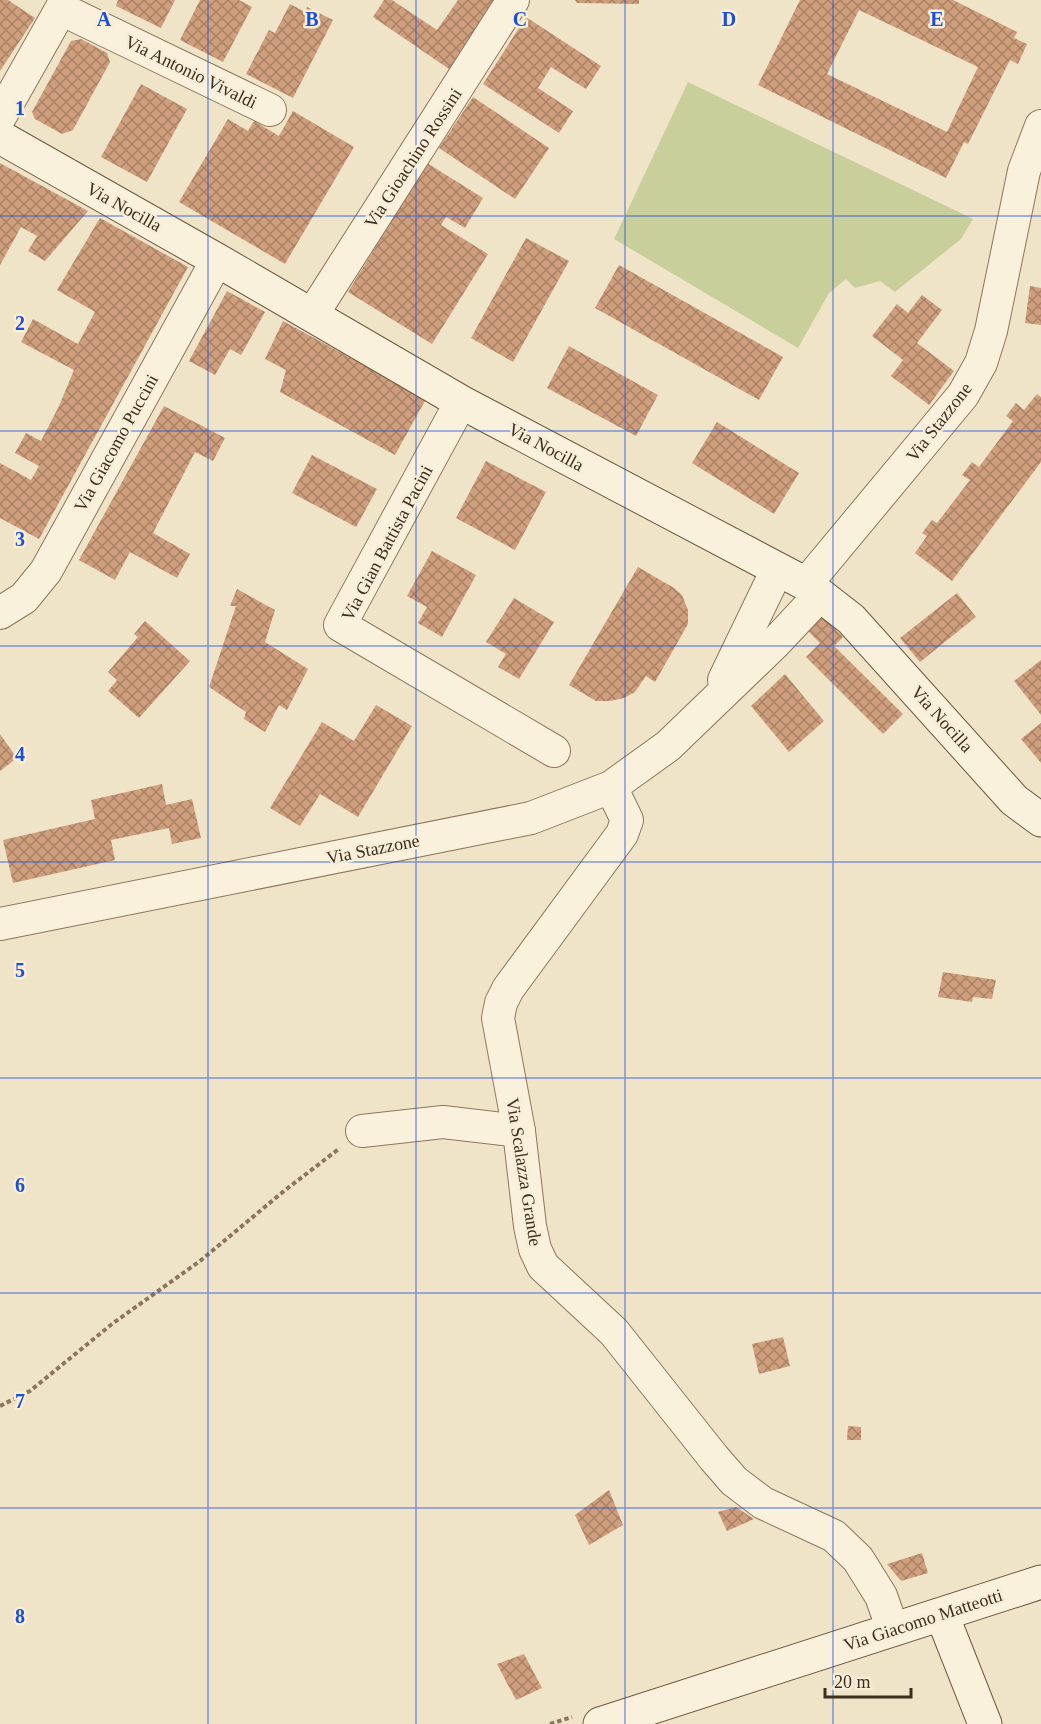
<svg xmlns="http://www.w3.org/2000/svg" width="1041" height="1724" font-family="'Times New Roman',serif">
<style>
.green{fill:#c9cf9b}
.building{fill:url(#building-cross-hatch);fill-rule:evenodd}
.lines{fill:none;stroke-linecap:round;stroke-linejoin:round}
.street-casing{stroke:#8d765c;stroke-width:34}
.secondary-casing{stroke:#6f573f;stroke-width:35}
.path{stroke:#8d765c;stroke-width:4;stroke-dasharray:4.5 3;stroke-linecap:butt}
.street{stroke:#faf1dc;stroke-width:32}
.secondary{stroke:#faf1dc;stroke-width:33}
.grid{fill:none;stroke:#1d4ed8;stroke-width:1.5;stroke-opacity:0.55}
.labels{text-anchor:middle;stroke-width:5;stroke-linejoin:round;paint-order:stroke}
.street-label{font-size:18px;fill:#3d2e20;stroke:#f7eed8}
.grid-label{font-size:20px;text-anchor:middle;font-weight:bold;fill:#1d4ed8;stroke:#f7eed8;stroke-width:5;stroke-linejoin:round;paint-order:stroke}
</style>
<defs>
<pattern id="building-cross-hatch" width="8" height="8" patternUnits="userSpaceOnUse" patternTransform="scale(1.5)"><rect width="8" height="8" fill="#cf9f7d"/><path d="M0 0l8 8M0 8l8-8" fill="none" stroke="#a98266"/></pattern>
</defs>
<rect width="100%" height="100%" fill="#f0e4c8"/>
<path class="green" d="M688,82L965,215L973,219L961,239L895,292L880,281L855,288L846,279L829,293L798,348L614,239Z"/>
<g class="building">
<path d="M0,0H8L35,18L0,71Z"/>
<path d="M118,0H175L161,28L116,6Z"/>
<path d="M200,0H239L252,7L223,62L180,40Z"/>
<path d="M384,0H392L437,30L458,0H496L449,69L373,17Z"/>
<path d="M575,0H639V4L577,3Z"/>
<path d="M800,0H953L1017,32L1014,38L1027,44L1018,64L1010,60L968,144L964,142L946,178L758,85ZM859,10L978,67L947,132L827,74Z"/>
<path d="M290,4L305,12L307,7L333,20L293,98L246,74L269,30L275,33Z"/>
<path d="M526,17L601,66L586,89L551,67L538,88L573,111L559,133L483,84Z"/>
<path d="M81,39L107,53L110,62L73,130L62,134L35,119L32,112L71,41Z"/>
<path d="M141,84L187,109L147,182L101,157Z"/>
<path d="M473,97L549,148L515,199L439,148Z"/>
<path d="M293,111L354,147L285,264L179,202L228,119L248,131L254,121L279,136Z"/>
<path d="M0,163L88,211L45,261L28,251L37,236L21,227L0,265Z"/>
<path d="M427,163L483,198L465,228L446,217L441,225L488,254L432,344L348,292Z"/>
<path d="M100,218L188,267L39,539L0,518V463L31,480L39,466L15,453L26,433L41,441L59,406L74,370L21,342L33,319L78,344L95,312L57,290Z"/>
<path d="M526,238L569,261L513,362L471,338Z"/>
<path d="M619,265L783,357L759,400L595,308Z"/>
<path d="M1030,286L1041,288V325L1025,323Z"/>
<path d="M227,291L265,312L241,355L230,349L215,375L189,361Z"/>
<path d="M922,295L942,310L917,343L954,371L929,405L891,376L903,360L872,336L897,304L908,313Z"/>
<path d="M283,321L426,399L395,455L280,392L286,370L265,359Z"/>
<path d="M569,346L658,395L636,436L547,388Z"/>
<path d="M1037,394L1041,397V462L952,581L915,553L927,536L922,533L932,520L937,523L970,480L962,475L972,462L979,467L1013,421L1006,416L1016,403L1024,410Z"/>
<path d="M164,406L225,438L213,461L195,452L153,533L190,554L177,578L130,552L115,580L79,560Z"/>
<path d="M717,422L799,473L774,514L692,463Z"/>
<path d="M312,455L377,489L356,527L292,493Z"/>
<path d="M486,461L546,492L515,550L456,518Z"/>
<path d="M432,551L476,575L442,637L418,623L427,607L407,596Z"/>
<path d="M638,567L674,588L682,595L688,610V624L655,682L646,676L635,692L624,698L610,701H596L569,685Z"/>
<path d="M237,589L275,610L265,642L308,669L287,710L279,705L265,732L244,719L246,712L209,687L236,606H230Z"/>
<path d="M957,593L976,617L920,662L900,638Z"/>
<path d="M514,598L554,622L519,679L498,667L506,654L486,642Z"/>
<path d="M821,614L843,637L834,646L903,714L883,734L806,657L820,643L806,629Z"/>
<path d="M145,621L190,661L139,718L108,691L117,680L108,672L138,637L134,634Z"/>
<path d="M1041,660V715L1014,681Z"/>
<path d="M785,674L824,721L789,752L751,706Z"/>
<path d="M376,705L412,726L358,817L320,794L300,826L270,808L322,722L354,741Z"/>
<path d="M1041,723V763L1021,739Z"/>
<path d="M0,734L17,758L0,771Z"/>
<path d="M162,784L166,805L192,799L201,838L172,844L169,828L111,840L115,860L13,883L3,840L95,819L91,800Z"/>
<path d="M943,972L996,980L992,999L973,997L972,1002L938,997Z"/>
<path d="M783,1337L790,1366L759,1374L752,1344Z"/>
<path d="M848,1426L861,1427V1440H847Z"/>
<path d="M609,1490L623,1525L589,1545L575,1515Z"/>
<path d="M736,1507L754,1519L727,1531L718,1512Z"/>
<path d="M922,1553L928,1573L901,1581L887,1564Z"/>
<path d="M524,1654L542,1688L516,1700L497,1664Z"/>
</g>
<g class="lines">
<defs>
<g id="street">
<path d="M0,117L61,9L270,110"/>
<path d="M312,315L513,0"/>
<path d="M461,402L340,625L554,751"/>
<path d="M806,584L963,395L981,363L991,331L1024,171L1041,126"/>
<path d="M0,613L24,598L46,571L217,260"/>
<path d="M724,680L777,570"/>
<path d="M611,787L627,820L622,834L508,989L501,1003L498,1018L519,1131L530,1226L535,1249L543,1266L614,1332L714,1458L734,1481L763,1503L834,1536L858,1559L881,1596L893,1630"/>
<path d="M0,924L531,818L611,787L668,746L774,644L820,595"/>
<path d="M362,1131L443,1122L519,1131"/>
</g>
<g id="secondary">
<path d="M0,137L217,260L461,402L806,584L851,619L1014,800L1041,820"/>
<path d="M942,1615L985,1724"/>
<path d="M600,1724L1041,1582"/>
</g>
</defs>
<use href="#street" class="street-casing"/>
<use href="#secondary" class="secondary-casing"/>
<g class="path">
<path d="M0,1406L30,1391L112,1324L200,1261L284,1191L340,1148"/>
<path d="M550,1724L572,1717"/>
</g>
<use href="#street" class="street"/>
<use href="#secondary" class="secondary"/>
</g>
<path class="grid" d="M208,0V1724M416,0V1724M625,0V1724M833,0V1724M0,216H1041M0,431H1041M0,646H1041M0,862H1041M0,1078H1041M0,1293H1041M0,1508H1041"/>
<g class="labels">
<g class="street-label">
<text transform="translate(191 72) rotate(26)" y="6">Via Antonio Vivaldi</text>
<text transform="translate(413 158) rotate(-57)" y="6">Via Gioachino Rossini</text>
<text transform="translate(124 207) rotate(29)" y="6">Via Nocilla</text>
<text transform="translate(939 422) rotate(-52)" y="6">Via Stazzone</text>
<text transform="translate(116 443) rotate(-61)" y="6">Via Giacomo Puccini</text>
<text transform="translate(546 447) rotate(28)" y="6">Via Nocilla</text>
<text transform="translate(387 543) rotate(-62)" y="6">Via Gian Battista Pacini</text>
<text transform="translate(942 719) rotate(48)" y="6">Via Nocilla</text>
<text transform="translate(373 849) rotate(-11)" y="6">Via Stazzone</text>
<text transform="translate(524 1172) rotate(81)" y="6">Via Scalazza Grande</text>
<text transform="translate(923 1620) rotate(-18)" y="6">Via Giacomo Matteotti</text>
</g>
</g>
<g class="grid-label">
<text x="104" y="26">A</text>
<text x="312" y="26">B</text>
<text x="520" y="26">C</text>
<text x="729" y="26">D</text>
<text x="937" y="26">E</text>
<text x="20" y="115">1</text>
<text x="20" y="330">2</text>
<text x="20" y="546">3</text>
<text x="20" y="761">4</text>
<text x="20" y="977">5</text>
<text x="20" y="1192">6</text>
<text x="20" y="1408">7</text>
<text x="20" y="1623">8</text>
</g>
<path d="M825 1688v9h86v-9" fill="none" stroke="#3d2e20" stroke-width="3"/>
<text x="834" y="1688" font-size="18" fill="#3d2e20" stroke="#f7eed8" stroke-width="4.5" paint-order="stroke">20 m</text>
</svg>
